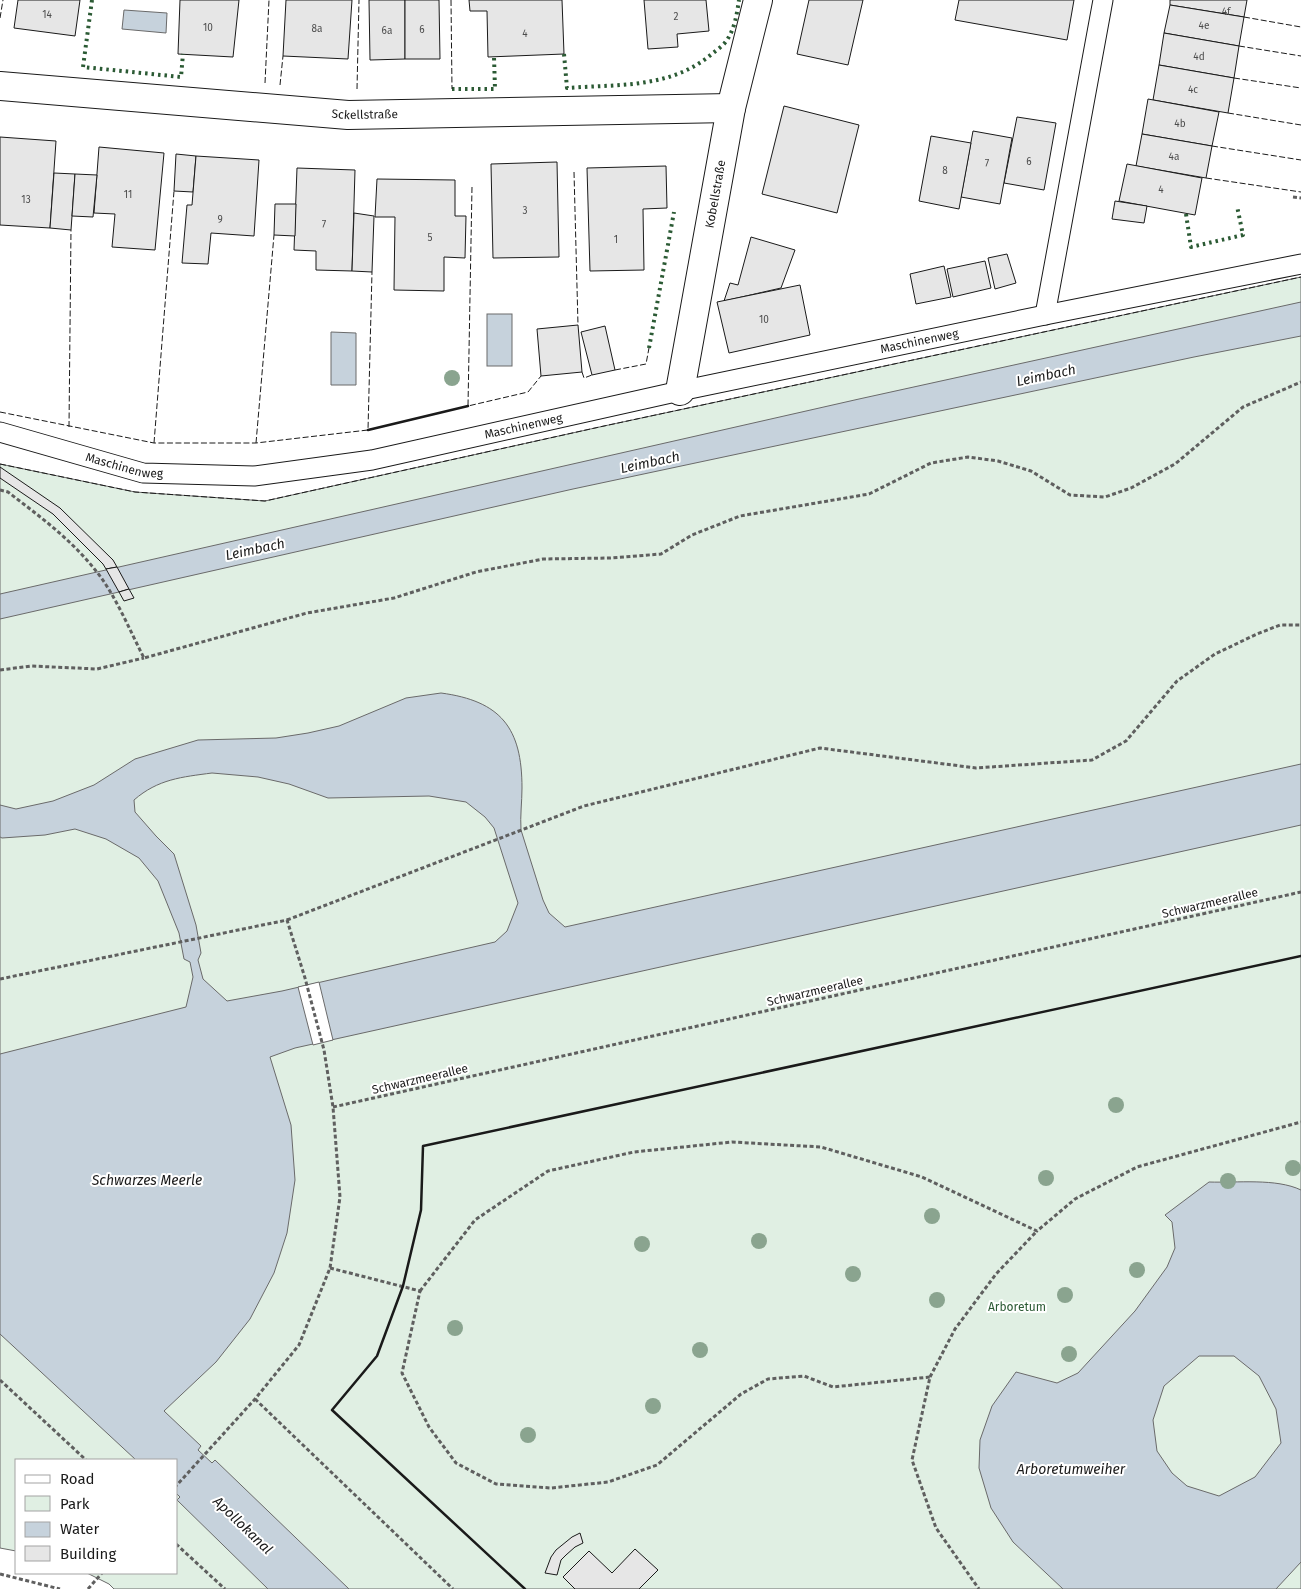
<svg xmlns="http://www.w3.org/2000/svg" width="1301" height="1589" font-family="'Fira Sans',sans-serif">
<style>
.green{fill:#e0efe3;stroke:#6a6a6a}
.water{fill:#c6d2dc;stroke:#6a6a6a;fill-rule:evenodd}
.pier{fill:#fff;stroke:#6a6a6a}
.building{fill:#e6e6e6;stroke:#1a1a1a}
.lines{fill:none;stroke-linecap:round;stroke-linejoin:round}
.service-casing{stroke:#1a1a1a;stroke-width:21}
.minor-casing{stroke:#1a1a1a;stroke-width:30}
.path{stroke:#5f5f5f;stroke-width:3;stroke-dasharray:4 2.5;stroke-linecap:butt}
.service{stroke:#fff;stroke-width:19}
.minor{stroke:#fff;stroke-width:28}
.hedge{stroke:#2b5a34;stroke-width:4;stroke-dasharray:2.5 4;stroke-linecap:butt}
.fence{stroke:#1a1a1a;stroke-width:1;stroke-dasharray:6 2.5;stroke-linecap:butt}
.wall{stroke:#1a1a1a;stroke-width:2.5}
.tree{fill:#8aa48f}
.labels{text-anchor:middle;stroke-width:4;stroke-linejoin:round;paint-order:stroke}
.number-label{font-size:10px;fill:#4d4d4d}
.street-label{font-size:12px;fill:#1a1a1a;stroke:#fff}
.park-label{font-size:12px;fill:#2b5a34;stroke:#fff}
.water-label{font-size:14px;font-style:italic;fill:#1a1a1a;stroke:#fff}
</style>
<rect width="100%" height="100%" fill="#fff"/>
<path class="green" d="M1301,277V1589H114L109,1584L87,1573H176V1460H16V1551L0,1548V464L135,492L265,501L604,426Z"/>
<g class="water">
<path d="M124,10L167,13L166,33L122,29Z"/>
<path d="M1301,302V336L1194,357L573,489L0,619V594L859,399Z"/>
<rect x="487" y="314" width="25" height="52"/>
<path d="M331,332L356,333V385H331Z"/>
<path d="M441,693C501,701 522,728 522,788C522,802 520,816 521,830L543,900L549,913L565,927L1301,764V825L295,1048L270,1057L291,1125L295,1180L287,1233L274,1273L250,1319L216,1362L164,1411L201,1446L198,1450L212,1463L215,1460L349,1589H268L177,1500L180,1497L176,1493V1460H136L0,1334V1054L186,1007L193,977L190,962L184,959L179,933L158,881L139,858L106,839L75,829L45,835L2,838L0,837V805L16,809L53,801L94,785L135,759L198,740L276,738L308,733L339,726L406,698ZM212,773L258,777L289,784L328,798L429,796L466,802L485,817L494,828L518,903L507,931L495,942L282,991L227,1001L203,979L198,960L201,953L196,925L174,854L156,836L135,812L134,800C158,779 182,777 212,773Z"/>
<path d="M1209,1182C1237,1183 1276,1178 1301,1190V1562L1276,1589H1063L1013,1542L991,1508L979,1468L980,1440L992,1406L1016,1372L1057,1383L1078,1373L1135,1311L1167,1267L1175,1248L1172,1222L1165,1215ZM1199,1356H1234L1259,1376L1276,1409L1281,1443L1255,1477L1219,1496L1187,1486L1172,1473L1157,1451L1153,1420L1164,1386Z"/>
</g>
<path class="pier" d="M319,982L333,1040L313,1045L298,987Z"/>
<g class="building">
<path d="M18,0H80L75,36L14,28Z"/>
<path d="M180,0H239L233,57L178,54Z"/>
<path d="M286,0H352L348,59L283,56Z"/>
<path d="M369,0H405V59L370,60Z"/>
<path d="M405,0H439L440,59H405Z"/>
<path d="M469,0H562L564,54L488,57L487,11H470Z"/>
<path d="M644,0H706L709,31L677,34L678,47L648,49Z"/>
<path d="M809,0H863L848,65L797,54Z"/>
<path d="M959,0H1074L1067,40L955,20Z"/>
<path d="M1170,0H1247L1244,17L1170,5Z"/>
<path d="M1170,5L1244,17L1239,46L1164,33Z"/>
<path d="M1164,33L1239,46L1234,78L1159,65Z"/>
<path d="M1159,65L1234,78L1228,113L1153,100Z"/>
<path d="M1148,99L1219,112L1212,146L1142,134Z"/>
<path d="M784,106L859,125L837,213L762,194Z"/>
<path d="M1017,117L1056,123L1044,190L1004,183Z"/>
<path d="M973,131L1012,138L1000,204L961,197Z"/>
<path d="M1142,134L1212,146L1206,178L1136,166Z"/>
<path d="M931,136L971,143L959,209L919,201Z"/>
<path d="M0,137L56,141L50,228L0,225Z"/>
<path d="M99,147L164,153L155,250L112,247L115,214L94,213Z"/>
<path d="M176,154L196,156L193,192L174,191Z"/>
<path d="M196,156L259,160L254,236L211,233L208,264L182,263L187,205H192Z"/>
<path d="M557,162L559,257L493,258L491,164Z"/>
<path d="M1127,164L1202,178L1195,215L1119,201Z"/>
<path d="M666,166L667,208L643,209L644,270L590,271L587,168Z"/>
<path d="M297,168L355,170L352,271L316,270V251L294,250Z"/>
<path d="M54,173L75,174L71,230L50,228Z"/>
<path d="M75,174L97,175L93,217L72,216Z"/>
<path d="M377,179L455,180V216H466L465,258L444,257V291L394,290L395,217H375Z"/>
<path d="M1115,201L1147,206L1144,223L1112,219Z"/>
<path d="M275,204H296L295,236L274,235Z"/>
<path d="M354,213L374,216L372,272L352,271Z"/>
<path d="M751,237L795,250L781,288L724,301L730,283L738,285Z"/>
<path d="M1007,254L1016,283L995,289L988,258Z"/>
<path d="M985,261L991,288L953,297L947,269Z"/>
<path d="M944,266L951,297L916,304L910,274Z"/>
<path d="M800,285L810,335L729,353L717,302Z"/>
<path d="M578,325L582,372L541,376L537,329Z"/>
<path d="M605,326L615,370L592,375L581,332Z"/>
<path d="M0,467L60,508L113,560L117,567L106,569L103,564L53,514L0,478Z"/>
<path d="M117,567L129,589L119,592L106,569Z"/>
<path d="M129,589L134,598L124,601L119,592Z"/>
<path d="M580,1533L583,1543L575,1547L566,1555L561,1560L557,1575L545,1573L551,1557L556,1550L572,1537Z"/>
<path d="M635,1549L658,1570L639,1589H575L563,1577L589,1551L612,1573Z"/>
</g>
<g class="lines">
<defs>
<g id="service">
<path d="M1045,315L1103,0"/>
<path id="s1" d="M0,432L143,473L254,476L372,460L680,391L1045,315L1301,264"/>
</g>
<g id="minor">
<path id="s2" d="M0,86L348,115L731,108"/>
<path id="s3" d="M680,391L731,108L758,0"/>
</g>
</defs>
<use href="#service" class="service-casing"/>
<use href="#minor" class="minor-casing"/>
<g class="path">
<path d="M1293,197L1301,198"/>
<path d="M0,490L8,492C39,516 71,539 96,571C115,594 130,631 144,658L307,613L394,598L476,572L543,559L610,558L661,554L692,535L740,516L869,494L931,463L968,457L998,461L1031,471L1070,495L1105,497L1131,488L1175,464L1243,407L1301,382"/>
<path d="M0,670L31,666L97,669L144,658"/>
<path d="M287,920L584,806L820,748L976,768L1092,760L1126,741L1177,681L1215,654L1257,634L1280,625H1301"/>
<path d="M0,979L287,920L305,978L324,1050L333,1107L340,1197L330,1268L299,1345L255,1399L176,1486"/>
<path d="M333,1107L1301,892"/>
<path d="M330,1268L420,1291L402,1373L429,1427L456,1463L496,1484L551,1488L608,1482L657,1465L741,1394L768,1379L804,1376L833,1387L930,1377L912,1460L936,1528L979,1589"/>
<path d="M420,1291L475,1220L548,1171L634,1152L732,1142L821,1147L922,1177L1037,1231L1075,1199L1137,1167L1301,1122"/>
<path d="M930,1377L955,1329L996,1274L1037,1231"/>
<path d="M0,1380L86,1460"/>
<path d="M255,1399L453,1589"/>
<path d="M176,1544L225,1589"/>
<path d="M0,1574L60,1589"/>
<path d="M88,1589L102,1573"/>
</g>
<use href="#service" class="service"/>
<use href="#minor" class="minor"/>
<g class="hedge">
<path d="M92,0L83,67L181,77L183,54"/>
<path d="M564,54L567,88C619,84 671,89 713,53C718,49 724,45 727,40C735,28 737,13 739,0"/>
<path d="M452,89H495L494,57"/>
<path d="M1186,214L1191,247L1243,235L1237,206"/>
<path d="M649,348L674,212"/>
</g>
<g class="fence">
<path d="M451,0L452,89"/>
<path d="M1244,17L1301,27"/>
<path d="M0,18L3,0"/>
<path d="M1239,46L1301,56"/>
<path d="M1234,78L1301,88"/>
<path d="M265,83L269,0"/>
<path d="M280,85L283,56"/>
<path d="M357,89L359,0"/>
<path d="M1228,113L1301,125"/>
<path d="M1212,146L1301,160"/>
<path d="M574,172L578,325"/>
<path d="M1206,178L1301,192"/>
<path d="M472,187L468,406L528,392L541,376"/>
<path d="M615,370L646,364L649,348"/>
<path d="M582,372L584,378L592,375"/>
<path d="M0,412L154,443H256L368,430L372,272"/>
<path d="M69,427L71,230"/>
<path d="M154,443L174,191"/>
<path d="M256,443L274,235"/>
<path d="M0,464L135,492L265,501L604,426L1301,277"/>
</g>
<g class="wall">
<path d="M368,430L468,406"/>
<path d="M525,1589L332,1410L377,1356L403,1286L421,1210L423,1146L1301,956"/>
</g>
</g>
<g class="tree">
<circle cx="452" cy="378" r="8"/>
<circle cx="1116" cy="1105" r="8"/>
<circle cx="1293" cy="1168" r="8"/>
<circle cx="1046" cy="1178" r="8"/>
<circle cx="1228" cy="1181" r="8"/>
<circle cx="932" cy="1216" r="8"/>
<circle cx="759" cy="1241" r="8"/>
<circle cx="642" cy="1244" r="8"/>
<circle cx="1137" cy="1270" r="8"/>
<circle cx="853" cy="1274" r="8"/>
<circle cx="1065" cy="1295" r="8"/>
<circle cx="937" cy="1300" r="8"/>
<circle cx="455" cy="1328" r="8"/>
<circle cx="700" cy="1350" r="8"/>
<circle cx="1069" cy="1354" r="8"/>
<circle cx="653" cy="1406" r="8"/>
<circle cx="528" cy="1435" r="8"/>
</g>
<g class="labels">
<g class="number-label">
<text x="1226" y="15">4f</text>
<text x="47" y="18">14</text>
<text x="676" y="20">2</text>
<text x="1204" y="29">4e</text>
<text x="208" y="31">10</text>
<text x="317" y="32">8a</text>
<text x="422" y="33">6</text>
<text x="387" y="34">6a</text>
<text x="525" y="37">4</text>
<text x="1199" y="60">4d</text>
<text x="1193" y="93">4c</text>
<text x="1180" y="127">4b</text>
<text x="1174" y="160">4a</text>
<text x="1029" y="165">6</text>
<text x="987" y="167">7</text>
<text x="945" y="174">8</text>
<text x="1161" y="193">4</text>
<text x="128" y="198">11</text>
<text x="26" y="203">13</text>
<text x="525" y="214">3</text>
<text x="220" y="223">9</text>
<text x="324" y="228">7</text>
<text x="430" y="241">5</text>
<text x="616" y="243">1</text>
<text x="764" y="323">10</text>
</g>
<g class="street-label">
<text dy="4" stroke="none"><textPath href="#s2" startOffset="366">Sckellstraße</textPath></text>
<text dy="4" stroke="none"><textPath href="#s3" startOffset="200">Kobellstraße</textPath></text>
<text dy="4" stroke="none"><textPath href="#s1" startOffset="939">Maschinenweg</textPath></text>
<text dy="4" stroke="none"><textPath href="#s1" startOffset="534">Maschinenweg</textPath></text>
<text dy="4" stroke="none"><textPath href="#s1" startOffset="129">Maschinenweg</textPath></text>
<text transform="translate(1210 903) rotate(-13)" y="4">Schwarzmeerallee</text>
<text transform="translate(815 991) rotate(-13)" y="4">Schwarzmeerallee</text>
<text transform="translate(420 1079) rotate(-13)" y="4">Schwarzmeerallee</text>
</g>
<g class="park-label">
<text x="1017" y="1311">Arboretum</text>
</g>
<g class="water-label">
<text transform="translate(1046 375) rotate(-12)" y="5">Leimbach</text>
<text transform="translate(650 462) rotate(-12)" y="5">Leimbach</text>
<text transform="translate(255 549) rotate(-12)" y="5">Leimbach</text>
<text x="147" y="1185">Schwarzes Meerle</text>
<text x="1071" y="1474">Arboretumweiher</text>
<text transform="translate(243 1525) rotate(44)" y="5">Apollokanal</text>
</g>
</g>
<rect x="15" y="1459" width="162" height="115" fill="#ffffff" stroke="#a3a3a3"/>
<rect x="25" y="1475" width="25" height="8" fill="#ffffff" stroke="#a3a3a3"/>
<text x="60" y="1484" font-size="15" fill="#1a1a1a">Road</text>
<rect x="25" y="1496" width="25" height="15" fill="#e0efe3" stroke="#a3a3a3"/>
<text x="60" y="1509" font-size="15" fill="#1a1a1a">Park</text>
<rect x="25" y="1522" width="25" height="15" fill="#c6d2dc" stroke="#a3a3a3"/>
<text x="60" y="1534" font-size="15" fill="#1a1a1a">Water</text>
<rect x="25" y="1546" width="25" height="15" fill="#e6e6e6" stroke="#a3a3a3"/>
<text x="60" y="1559" font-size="15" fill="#1a1a1a">Building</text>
</svg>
